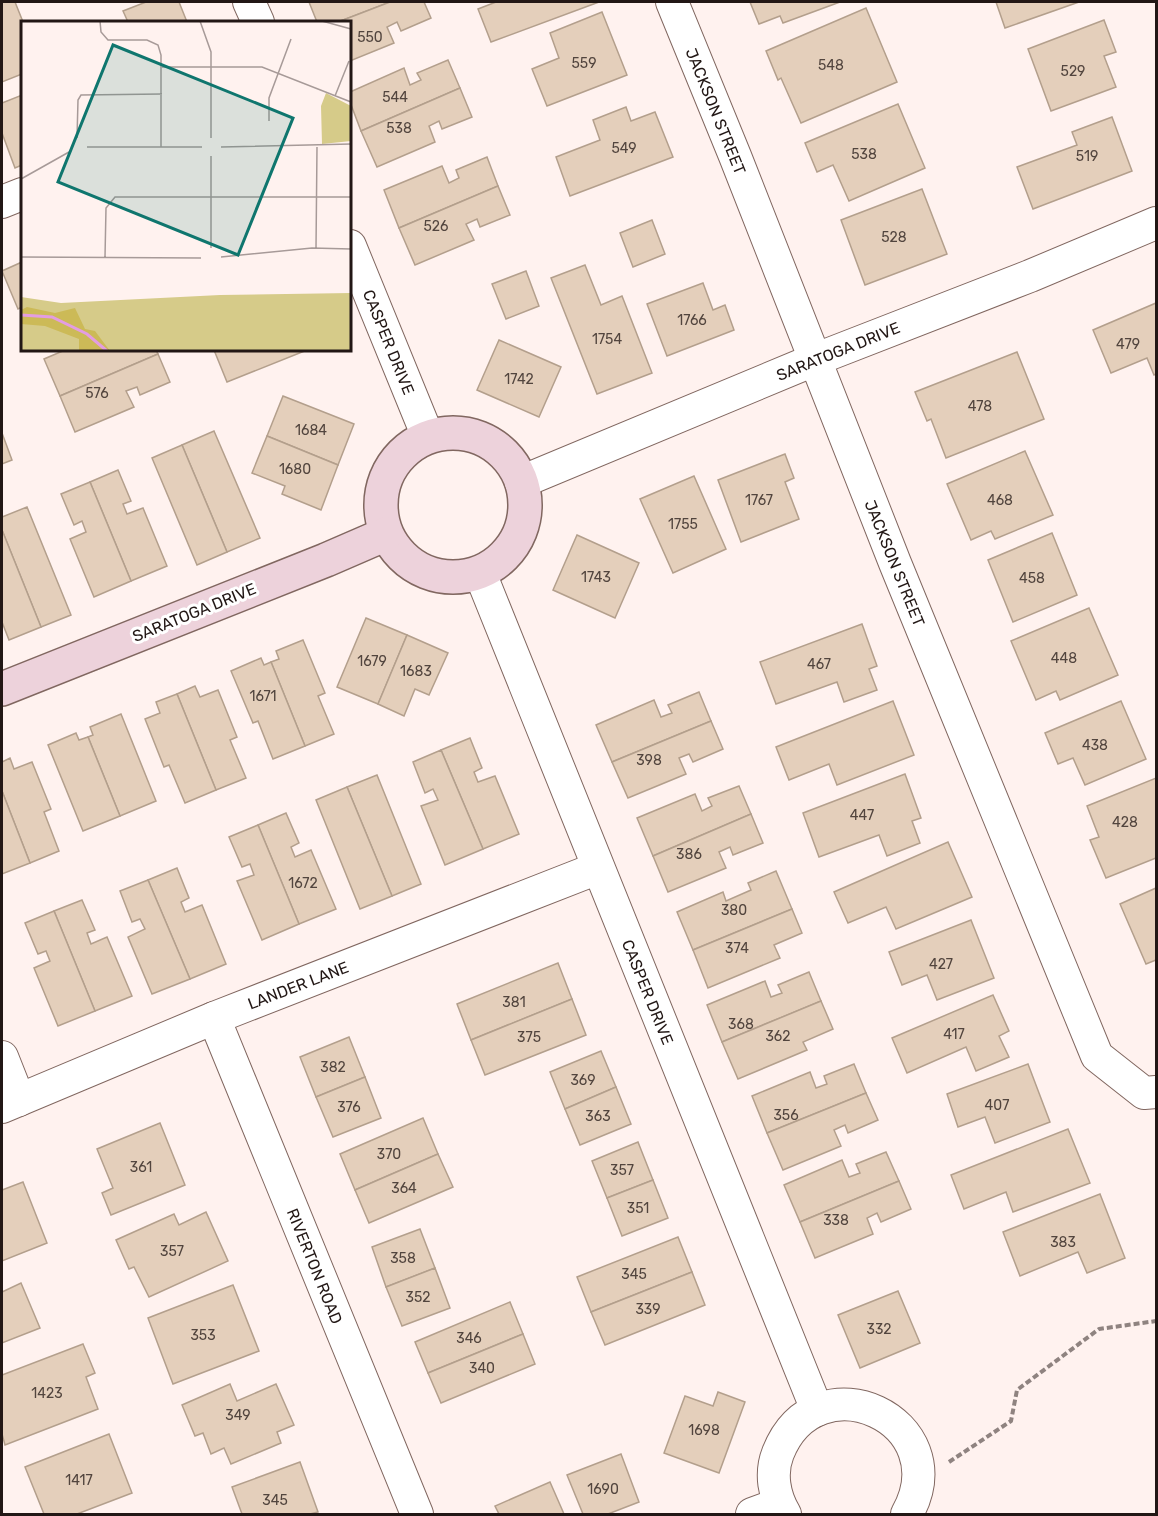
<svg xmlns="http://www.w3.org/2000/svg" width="1158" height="1516" font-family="Rubik,sans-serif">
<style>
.building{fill:#e4cfbb;stroke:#b39f8c;stroke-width:1.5}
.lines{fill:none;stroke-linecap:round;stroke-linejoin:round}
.street-casing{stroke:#816760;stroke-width:34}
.secondary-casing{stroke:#816760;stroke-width:36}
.path{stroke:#8f8380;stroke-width:4;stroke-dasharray:6 3;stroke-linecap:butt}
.street{stroke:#fff;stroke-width:32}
.secondary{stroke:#edd2db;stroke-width:33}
.labels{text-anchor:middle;stroke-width:6;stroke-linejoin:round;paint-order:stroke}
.number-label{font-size:14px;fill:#52453e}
.street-label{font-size:16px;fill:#221715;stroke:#fff}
.inset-river{fill:none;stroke:#e39de1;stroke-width:3}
.inset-road{fill:none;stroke:#a79a98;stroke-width:1.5}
.view{fill:#0f766e;fill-opacity:0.15;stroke:#0f766e;stroke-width:3}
.inset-edge{fill:none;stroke:#221715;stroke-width:3}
</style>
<rect width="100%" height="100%" fill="#fff2ef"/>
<g class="building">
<path d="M2,2H15L23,22L22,74L2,82Z"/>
<path d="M146,2H179L187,22H128L123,11Z"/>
<path d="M309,2H390L338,22H317Z"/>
<path d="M390,2H424L431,18L401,31L397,22L387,27L394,43L350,61V22H338Z"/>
<path d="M496,2H599L491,42L478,9Z"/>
<path d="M750,2H840L783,23L780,16L759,24Z"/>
<path d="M996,2H1079L1005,28Z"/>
<path d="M866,8L897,82L801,123L781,78L778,80L766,51Z"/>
<path d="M602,12L627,75L547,106L532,69L559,58L550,33Z"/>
<path d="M1104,20L1116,52L1104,56L1116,87L1051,111L1028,49Z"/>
<path d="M448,60L460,88L361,131L350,102V92L404,68L410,85L421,80L417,73Z"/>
<path d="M460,88L472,117L442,129L439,121L429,126L435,142L377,167L361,131Z"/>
<path d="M22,95V165L15,168L2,133V103Z"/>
<path d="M898,104L925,168L849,201L833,165L817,172L805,143Z"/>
<path d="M626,107L631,121L655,112L673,157L570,196L556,157L600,140L593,120Z"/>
<path d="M1112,117L1132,171L1033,209L1017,167L1077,145L1072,132Z"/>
<path d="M487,157L498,186L399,228L384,190L442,166L449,183L459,178L456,170Z"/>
<path d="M498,186L510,215L480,227L477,219L466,224L474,240L415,265L399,228Z"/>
<path d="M922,189L947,254L865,285L841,220Z"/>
<path d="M652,220L665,254L633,267L620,233Z"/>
<path d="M22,262V307L18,309L2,271Z"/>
<path d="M585,265L601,305L622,296L652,373L597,394L551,278Z"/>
<path d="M526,271L539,306L506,319L492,284Z"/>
<path d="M703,283L713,310L725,305L734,330L667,356L647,304Z"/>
<path d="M1156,303V374L1154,375L1147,358L1111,373L1093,330Z"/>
<path d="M499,340L561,367L539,417L477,390Z"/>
<path d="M65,350H156L158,354L60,396L44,359Z"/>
<path d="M214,350H307L227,382Z"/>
<path d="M1017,352L1044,419L946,458L931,419L927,421L915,392Z"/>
<path d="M158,354L170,382L140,395L137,387L126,391L134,407L75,432L60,396Z"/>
<path d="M283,396L354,424L338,465L267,436Z"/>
<path d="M214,431L260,538L227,552L182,445Z"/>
<path d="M2,433L12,460L2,464Z"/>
<path d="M267,436L338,465L321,510L282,494L285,486L252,473Z"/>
<path d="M182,445L227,552L197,565L152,458Z"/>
<path d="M1025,451L1053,515L995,539L991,531L971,540L947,484Z"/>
<path d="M785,454L794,478L785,482L799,519L741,542L718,480Z"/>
<path d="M118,470L131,501L123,504L127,514L143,508L167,566L131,581L90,482Z"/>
<path d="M694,476L726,549L673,573L640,499Z"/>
<path d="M90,482L131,581L94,597L70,539L86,532L82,521L74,525L61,494Z"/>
<path d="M27,507L71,615L41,627L2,530V517Z"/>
<path d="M2,530L41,627L9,640L2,622Z"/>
<path d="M1052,533L1077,595L1013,622L988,560Z"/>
<path d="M577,535L639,563L615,618L553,590Z"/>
<path d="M1089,608L1118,675L1060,700L1056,691L1036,700L1011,641Z"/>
<path d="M366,618L407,635L378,704L337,687Z"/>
<path d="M862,624L877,666L869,669L877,690L844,702L837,682L776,704L760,662Z"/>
<path d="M407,635L448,653L429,695L415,689L404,716L378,704Z"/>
<path d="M303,640L325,693L318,696L334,734L305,746L271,662L279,659L276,651Z"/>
<path d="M261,658L264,665L271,662L305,746L273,759L258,721L253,723L231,671Z"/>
<path d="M195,686L200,697L218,690L237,737L230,740L246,778L216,790L177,694Z"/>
<path d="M699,692L711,721L612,762L596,725L654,700L661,717L672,713L668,705Z"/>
<path d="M177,694L216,790L185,803L169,765L164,767L145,719L160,713L156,702Z"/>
<path d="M893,701L914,755L837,785L829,764L789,780L776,747Z"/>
<path d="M1121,701L1146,759L1085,785L1073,758L1058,764L1045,733Z"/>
<path d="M121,714L156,801L120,816L88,737L93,735L90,727Z"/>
<path d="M711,721L723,749L693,762L689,754L679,758L686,774L628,798L612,762Z"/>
<path d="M76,733L79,740L88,737L120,816L83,831L48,745Z"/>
<path d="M470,738L482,768L474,772L478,782L495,776L519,834L483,849L441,750Z"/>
<path d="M441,750L483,849L445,865L421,806L438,800L433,789L425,793L413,762Z"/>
<path d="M10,758L14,769L32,762L51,809L44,812L59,851L30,863L2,791V762Z"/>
<path d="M905,774L921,818L912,821L920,843L887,856L879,835L819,857L803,813Z"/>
<path d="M377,775L421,884L392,896L347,787Z"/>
<path d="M1156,778V858L1106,878L1090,840L1099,837L1087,806Z"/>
<path d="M739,786L751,814L653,856L637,818L695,794L702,811L712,806L708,798Z"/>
<path d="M347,787L392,896L360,909L316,800Z"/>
<path d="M2,791L30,863L2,874Z"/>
<path d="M286,813L299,843L291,847L295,857L311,850L336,909L299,924L258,825Z"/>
<path d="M751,814L763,843L733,855L730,847L719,852L726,868L668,892L653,856Z"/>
<path d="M258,825L299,924L262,940L237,881L254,875L250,864L242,867L229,837Z"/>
<path d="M948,842L972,897L896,929L886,907L848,923L834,892Z"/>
<path d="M177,868L189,898L181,902L185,912L202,905L226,964L190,979L148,880Z"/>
<path d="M776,871L792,909L693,950L677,912L723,892L726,901L751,890L748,883Z"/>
<path d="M148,880L190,979L152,994L128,937L145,929L140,919L132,922L120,891Z"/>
<path d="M1156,888V960L1146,964L1120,904Z"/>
<path d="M82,900L95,930L87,933L91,944L107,937L132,996L95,1011L54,911Z"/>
<path d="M792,909L802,933L774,945L780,958L708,988L693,950Z"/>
<path d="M54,911L95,1011L58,1026L34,968L50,961L46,951L38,954L25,923Z"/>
<path d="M971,920L994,978L937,1000L927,975L902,985L889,952Z"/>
<path d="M558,963L572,999L471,1040L457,1004Z"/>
<path d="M809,972L821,1001L722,1042L707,1005L765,981L771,997L782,993L778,985Z"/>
<path d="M993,995L1009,1031L999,1036L1009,1057L976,1071L966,1047L907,1073L892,1038Z"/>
<path d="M572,999L586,1035L485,1075L471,1040Z"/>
<path d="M821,1001L833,1029L803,1042L807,1050L738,1079L722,1042Z"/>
<path d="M349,1037L365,1077L316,1097L300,1057Z"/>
<path d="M601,1051L616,1087L565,1109L550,1072Z"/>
<path d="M854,1064L866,1093L767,1133L752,1096L810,1072L816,1088L827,1084L824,1076Z"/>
<path d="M1028,1064L1050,1122L995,1143L985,1117L958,1127L947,1094Z"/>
<path d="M365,1077L381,1118L333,1137L316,1097Z"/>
<path d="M616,1087L631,1124L580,1145L565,1109Z"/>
<path d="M866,1093L878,1120L848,1133L845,1125L834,1130L841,1146L783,1170L767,1133Z"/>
<path d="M423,1118L438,1154L355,1190L340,1154Z"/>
<path d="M160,1123L185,1185L111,1215L102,1193L113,1188L97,1149Z"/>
<path d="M1068,1129L1090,1183L1013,1212L1006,1192L964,1209L951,1175Z"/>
<path d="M638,1142L653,1180L607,1198L592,1161Z"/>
<path d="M886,1152L899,1181L800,1222L784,1185L842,1160L849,1177L860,1173L856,1164Z"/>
<path d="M438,1154L453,1187L369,1223L355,1190Z"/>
<path d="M653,1180L668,1218L622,1236L607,1198Z"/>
<path d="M899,1181L911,1209L881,1222L877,1213L867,1218L873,1234L815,1258L800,1222Z"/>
<path d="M23,1182L47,1243L2,1261V1190Z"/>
<path d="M1100,1194L1125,1258L1087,1273L1078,1252L1020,1276L1003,1232Z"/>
<path d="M206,1212L228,1261L149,1297L134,1267L129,1269L116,1240L174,1214L179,1225Z"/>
<path d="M420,1229L435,1268L386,1287L372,1247Z"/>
<path d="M678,1237L692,1272L591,1312L577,1277Z"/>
<path d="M435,1268L450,1308L402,1326L386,1287Z"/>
<path d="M692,1272L705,1305L605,1345L591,1312Z"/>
<path d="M21,1283L40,1328L2,1343V1292Z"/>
<path d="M233,1285L259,1351L173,1384L148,1318Z"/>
<path d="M898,1291L920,1343L860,1368L838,1315Z"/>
<path d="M510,1302L523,1334L428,1373L415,1342Z"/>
<path d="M523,1334L535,1364L441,1403L428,1373Z"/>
<path d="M83,1344L95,1373L86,1377L98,1409L5,1445L2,1434V1375Z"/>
<path d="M230,1384L237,1401L276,1384L294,1425L277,1432L281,1443L231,1464L224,1448L211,1454L203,1433L195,1436L182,1405Z"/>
<path d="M718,1392L745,1402L719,1473L664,1453L685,1396L713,1406Z"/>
<path d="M109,1434L132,1493L77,1514H44L25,1467Z"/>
<path d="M621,1454L639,1502L608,1514H583L567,1475Z"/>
<path d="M300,1462L318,1512L310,1514H242L232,1487Z"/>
<path d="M550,1482L564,1514H499L495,1506Z"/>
</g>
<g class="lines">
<defs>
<g id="street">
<path d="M249,2L258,22"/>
<path d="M672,2L735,156L895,563L1097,1056L1144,1093L1156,1092"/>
<path d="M2,202L22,194"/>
<path d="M350,246L428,437"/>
<path d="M521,482L814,360L1030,276L1156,223"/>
<path d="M480,573L817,1410"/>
<path d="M214,1018L417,1514"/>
<path d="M2,1057L19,1100"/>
<path d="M2,1107L214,1018L598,868"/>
<path d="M752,1514L779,1504"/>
<path d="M785,1514C774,1496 770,1473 778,1453C817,1355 959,1421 907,1514"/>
</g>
<g id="secondary">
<circle cx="453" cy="505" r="72"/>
<path d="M2,689L326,560L386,534"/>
</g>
</defs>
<use href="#street" class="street-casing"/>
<use href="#secondary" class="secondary-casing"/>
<path class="path" d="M949,1462L1011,1421L1017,1390L1099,1329L1156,1321"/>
<use href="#street" class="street"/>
<use href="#secondary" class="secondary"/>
</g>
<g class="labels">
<g class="number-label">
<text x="370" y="42">550</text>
<text x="584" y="68">559</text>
<text x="831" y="70">548</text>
<text x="1073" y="76">529</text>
<text x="395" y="102">544</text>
<text x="399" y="133">538</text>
<text x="624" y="153">549</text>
<text x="864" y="159">538</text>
<text x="1087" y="161">519</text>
<text x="436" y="231">526</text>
<text x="894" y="242">528</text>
<text x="692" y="325">1766</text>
<text x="607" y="344">1754</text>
<text x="1128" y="349">479</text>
<text x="519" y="384">1742</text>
<text x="97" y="398">576</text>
<text x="980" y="411">478</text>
<text x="311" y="435">1684</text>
<text x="295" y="474">1680</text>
<text x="759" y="505">1767</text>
<text x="1000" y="505">468</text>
<text x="683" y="529">1755</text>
<text x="596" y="582">1743</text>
<text x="1032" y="583">458</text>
<text x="1064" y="663">448</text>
<text x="372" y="666">1679</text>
<text x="819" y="669">467</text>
<text x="416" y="676">1683</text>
<text x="263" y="701">1671</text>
<text x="1095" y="750">438</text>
<text x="649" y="765">398</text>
<text x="862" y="820">447</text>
<text x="1125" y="827">428</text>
<text x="689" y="859">386</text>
<text x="303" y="888">1672</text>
<text x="734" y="915">380</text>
<text x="737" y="953">374</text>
<text x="941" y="969">427</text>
<text x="514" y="1007">381</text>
<text x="741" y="1029">368</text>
<text x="954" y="1039">417</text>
<text x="778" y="1041">362</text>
<text x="529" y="1042">375</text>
<text x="333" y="1072">382</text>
<text x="583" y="1085">369</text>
<text x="997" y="1110">407</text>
<text x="349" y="1112">376</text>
<text x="786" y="1120">356</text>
<text x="598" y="1121">363</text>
<text x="389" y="1159">370</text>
<text x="141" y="1172">361</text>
<text x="622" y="1175">357</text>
<text x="404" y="1193">364</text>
<text x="638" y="1213">351</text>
<text x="836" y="1225">338</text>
<text x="1063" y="1247">383</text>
<text x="172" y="1256">357</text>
<text x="403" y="1263">358</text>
<text x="634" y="1279">345</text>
<text x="418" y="1302">352</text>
<text x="648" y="1314">339</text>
<text x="879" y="1334">332</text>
<text x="203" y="1340">353</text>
<text x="469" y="1343">346</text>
<text x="482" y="1373">340</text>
<text x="47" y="1398">1423</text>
<text x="238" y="1420">349</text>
<text x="704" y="1435">1698</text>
<text x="79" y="1485">1417</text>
<text x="603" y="1494">1690</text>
<text x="275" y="1505">345</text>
</g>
<g class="street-label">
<text transform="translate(716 111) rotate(68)" y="6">JACKSON STREET</text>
<text transform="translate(389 342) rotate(68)" y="6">CASPER DRIVE</text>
<text transform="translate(838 351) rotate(-22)" y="6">SARATOGA DRIVE</text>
<text transform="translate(895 563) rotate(68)" y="6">JACKSON STREET</text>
<text transform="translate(194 612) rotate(-22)" y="6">SARATOGA DRIVE</text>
<text transform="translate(298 985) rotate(-21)" y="6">LANDER LANE</text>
<text transform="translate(648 992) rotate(68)" y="6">CASPER DRIVE</text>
<text transform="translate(315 1266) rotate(68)" y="6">RIVERTON ROAD</text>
</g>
</g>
<g transform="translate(21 21)">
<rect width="330" height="330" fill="#fff2ef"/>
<path d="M305,72L330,85V120L301,123L300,85ZM330,272V330H0V276L40,282L199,274Z" fill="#d6cb89"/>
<path d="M6,286L34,292L54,287L64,308L74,310L89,330H58V318L24,305L0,303V289Z" fill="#ccba57"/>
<path class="inset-river" d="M0,294L31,296L66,313L86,330"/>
<path class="inset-road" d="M79,0L80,11L87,19H126L137,24L140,34V126M179,0L190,31V117M301,0L330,8M141,46H241L330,81M314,75L328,40M248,100V77L270,18M56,117L57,79L60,74L141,73M66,126H181M200,126L330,123M190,135V227M0,158L48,131M295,227L296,126M0,236L180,237M84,236L85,187L94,176H330M200,236L291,227L330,228"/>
<path class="view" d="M92,24L272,97L217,234L37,161Z"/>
<rect width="330" height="330" class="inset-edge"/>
</g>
<rect width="1158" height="1516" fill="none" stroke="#221715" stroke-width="6"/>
</svg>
